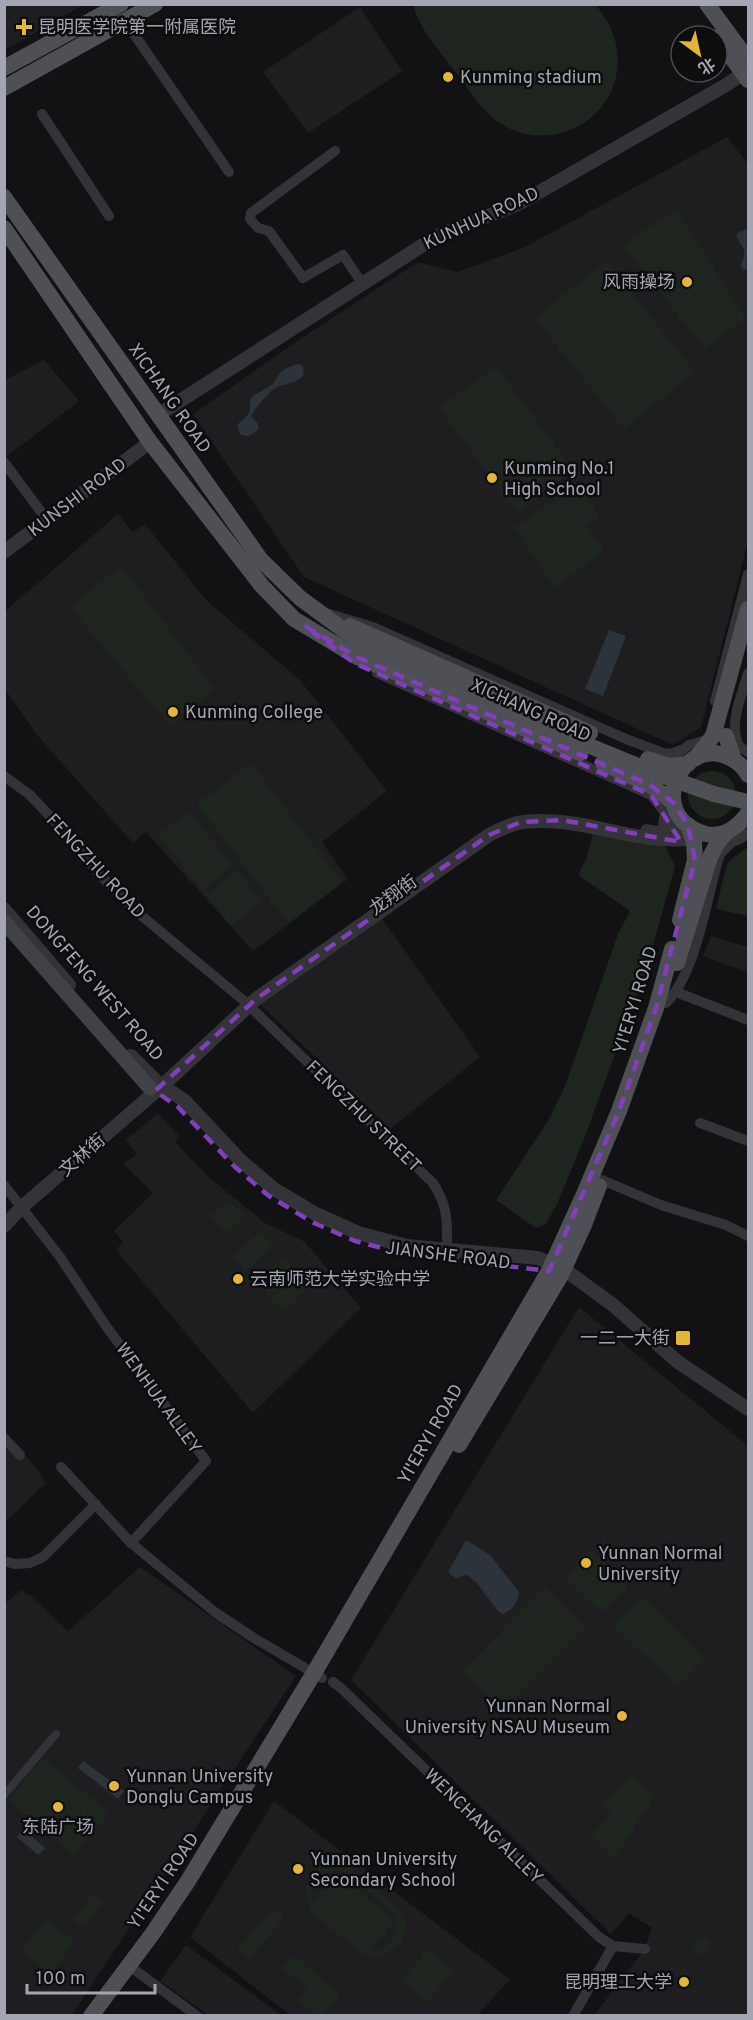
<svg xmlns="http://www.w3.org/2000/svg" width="753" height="2020" font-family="Overpass,'Noto Sans SC',sans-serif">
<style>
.built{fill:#1e1e20}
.green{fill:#1e251f;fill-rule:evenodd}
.water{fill:#2c333a}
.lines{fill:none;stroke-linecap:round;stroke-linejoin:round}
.pedestrian{stroke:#333338;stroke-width:8}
.minor{stroke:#333338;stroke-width:10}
.tertiary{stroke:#333338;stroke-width:14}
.secondary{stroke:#414247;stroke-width:15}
.primary{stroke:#4f5056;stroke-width:16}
.primary-bridge{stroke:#4f5056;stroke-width:16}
.marked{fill:none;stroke:#813ebd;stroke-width:4.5;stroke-dasharray:12 8;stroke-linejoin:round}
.poi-dot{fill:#e4b538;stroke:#0d0d0e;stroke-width:2}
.labels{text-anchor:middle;stroke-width:5;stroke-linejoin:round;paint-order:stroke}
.poi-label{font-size:18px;fill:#a4a7b3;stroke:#0d0d0e;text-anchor:start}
.street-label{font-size:18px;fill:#a4a7b3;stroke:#0d0d0e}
</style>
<rect width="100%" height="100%" fill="#121113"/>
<g class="built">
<path d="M5,4H83V5L5,50Z"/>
<path d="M360,7L402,71L308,133L263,72Z"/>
<path d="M727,137L748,164V541L701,727L673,745L304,577L193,414L303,337L418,262L457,272L523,248Z"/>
<path d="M44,360L79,401L6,457L4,455L5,380Z"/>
<path d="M118,514L133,532L145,524L207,601L300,680L387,791L322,842L348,879L253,951L146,832L133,843L37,735L5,689L4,612Z"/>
<path d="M381,917L480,1057L390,1129L260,1004Z"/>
<path d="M711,936L748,947V973L703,956Z"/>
<path d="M158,1113L179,1136L175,1142L211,1179L265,1223L305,1242L361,1308L253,1413L116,1250L123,1242L114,1231L153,1193L123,1164L137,1154L126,1140Z"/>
<path d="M579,1307L748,1446V2015H594L645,1949L652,1928L629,1913L611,1934L351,1680Z"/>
<path d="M4,1425L7,1435L40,1473L45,1484L5,1522Z"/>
<path d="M140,1567L296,1676L72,2015H5L4,1604L21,1590L32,1597L68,1631Z"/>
<path d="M274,1801L510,1979L478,2015H290L190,1937Z"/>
<path d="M186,1945L281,2015H208L160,1981Z"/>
</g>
<g class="green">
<path d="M413,5H596C606,18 615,32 617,50C626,112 558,157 503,125C482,113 469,89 454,70C439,50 420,30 413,5Z"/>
<path d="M676,210L745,317L705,349L625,248L632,238Z"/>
<path d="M606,261L695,372L624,429L535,318Z"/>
<path d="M496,366L573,470L518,513L439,408Z"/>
<path d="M577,484L599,516L586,525L604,551L554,588L514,528Z"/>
<path d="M121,566L215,689L170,726L70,607Z"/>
<path d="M251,763L342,882L288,923L197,804Z"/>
<circle cx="712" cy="795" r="24"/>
<path d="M188,811L233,865L203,890L158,836Z"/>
<path d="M594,828L666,847L675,866L648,964L584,1139L557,1204L546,1224L536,1228L496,1200L549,1119L565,1086L618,934L630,911L578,875L587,857Z"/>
<path d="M748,847V916L716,909L726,867L730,860Z"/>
<path d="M237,870L262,902L231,926L206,895Z"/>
<path d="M228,1200L244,1216L227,1233L211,1216Z"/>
<path d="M260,1231L273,1245L246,1271L233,1257Z"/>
<path d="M283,1257L296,1271L269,1296L256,1283Z"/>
<path d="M297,1272L310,1286L283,1312L270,1298Z"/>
<path d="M593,1550L628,1585L601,1612L566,1578Z"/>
<path d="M545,1587L585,1627L501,1711L462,1671Z"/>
<path d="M642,1597L705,1658L677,1687L613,1625Z"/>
<path d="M43,1758L109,1813L74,1855L8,1800Z"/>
<path d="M633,1776L655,1795L614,1858L591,1834L612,1815L602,1804Z"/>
<path d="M339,1863L349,1866C361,1877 402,1907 405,1921C407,1932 402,1944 393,1950C382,1958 371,1958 359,1952L313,1913C303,1897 304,1886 315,1871ZM338,1870L345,1872L393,1913C402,1931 392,1952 371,1949L395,1920L338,1873L313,1902L311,1889L318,1877Z"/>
<path d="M93,1894L104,1902L83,1928L73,1920Z"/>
<path d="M272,1908L284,1918L250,1959L237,1949Z"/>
<path d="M45,1919L75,1941L51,1973L21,1952Z"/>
<circle cx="702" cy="1946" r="9"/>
<path d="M429,1949L454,1971L426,2003L401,1981Z"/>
<path d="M293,1955L340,1994L322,2015H315L297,2001L307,1988L282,1968Z"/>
</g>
<g class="water">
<path d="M748,228V269L744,270L740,266C749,247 742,251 736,235L738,233Z"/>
<path d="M297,364L302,365C310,382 287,383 277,387C271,389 253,411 251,416L258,424V429C252,435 248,438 240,434L237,425L247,416L250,410V400L253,396L273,384L279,374L283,370Z"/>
<path d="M609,630L626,636L603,696L585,689Z"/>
<path d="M466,1540L490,1555L519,1592C519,1602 511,1612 502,1614L498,1611L476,1582L467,1575C457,1576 459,1583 448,1572Z"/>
<path d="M83,1761L124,1791L118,1799L78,1768Z"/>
<path d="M23,1829L45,1848L38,1855L17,1837Z"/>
</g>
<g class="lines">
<path class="pedestrian" d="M4,1795L56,1734"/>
<g class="minor">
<path d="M125,21L229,172"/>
<path d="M42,114L109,216"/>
<path d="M335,151L251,213L250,219L258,228L269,231L303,278L343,255L362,283"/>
<path d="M4,462L47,520"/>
<path d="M326,613L373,627L626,739L663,753L671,754L681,750"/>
<path d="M377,673L651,795L662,809"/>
<path d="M715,701L748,574"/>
<path d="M734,743L748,752"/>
<path d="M738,744C729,722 742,695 748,673"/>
<path d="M677,754L689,745L706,740"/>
<path d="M4,776L30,795L64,831L99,874L137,912L243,1000L433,1183C449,1208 447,1222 447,1250"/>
<path d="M665,815L677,833L688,840"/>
<path d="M724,845L740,839L748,833"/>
<path d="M676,992L748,1020"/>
<path d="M666,1003C698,970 706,898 720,854L730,844"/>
<path d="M700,1123L748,1141"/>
<path d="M602,1180L661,1205L726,1225L748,1236"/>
<path d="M4,1185L60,1257L106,1326L206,1461L131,1543L216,1613L254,1638L322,1678"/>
<path d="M4,1438L20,1455"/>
<path d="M61,1467L131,1543"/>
<path d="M4,1561L15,1564L30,1563L43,1557L96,1504"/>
<path d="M333,1682L341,1688L599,1937L613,1946L645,1949"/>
<path d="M135,1970L197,2016"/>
<path d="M573,2016L613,1946"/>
</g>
<g class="tertiary">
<path d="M158,415L437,236C465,223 494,215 522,202L726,85L748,70"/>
<path d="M4,552L150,442"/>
<path d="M647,831C661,834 665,834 666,818"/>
<path d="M4,909L69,985"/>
<path d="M131,1056L157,1082L185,1101L241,1161L274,1189L316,1214L358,1233L407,1246L538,1258L564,1269L613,1305L678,1362L748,1409"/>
<path d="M4,1226L22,1207L162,1086L256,999L489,835C499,830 512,823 523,822C580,815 631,844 687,839"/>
</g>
<path class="secondary" d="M4,922L150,1088"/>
<g class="primary">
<path d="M707,4L748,60"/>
<path d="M717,37L748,80"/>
<path d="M4,68L121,4"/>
<path d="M4,88L155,4"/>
<path d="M4,197L261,560L300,598L364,645"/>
<path d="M4,228L150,442L262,586L294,619L357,657L415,680L580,753"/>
<path d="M350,626L590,733"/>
<path d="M713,736L748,609"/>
<path d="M748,775C744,767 737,761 728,757C683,735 642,816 706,834C724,838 739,826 748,813"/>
<path d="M714,794L748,802"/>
<path d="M459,1445L560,1277L584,1225L599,1186"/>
<path d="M91,2016L153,1933L188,1881L314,1673L549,1271L584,1194L619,1111L656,1008L672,949"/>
</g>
<g class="primary-bridge">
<path d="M364,645C480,696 594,753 714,794"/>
<path d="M726,736L734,760"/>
<path d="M696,758L713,736"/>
<path d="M648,759L669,766L688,764"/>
<path d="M603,763L650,785L673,802"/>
<path d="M680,920L695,860L694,842L688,825"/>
<path d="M677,963L710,857L718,842L726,833"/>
</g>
</g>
<path class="marked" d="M305,626L357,657L650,785L673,802L688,825L695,860L656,1008L619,1111L549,1271L405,1254L355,1241L312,1222L269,1196L235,1167L178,1107L155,1091L256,999L489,835L521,822L562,820L681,842L651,795L354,663Z"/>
<g class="poi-dot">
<path d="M21 18h6v6h6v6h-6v6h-6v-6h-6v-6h6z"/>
<circle cx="448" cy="77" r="6"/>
<circle cx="687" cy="282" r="6"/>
<circle cx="492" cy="478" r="6"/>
<circle cx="173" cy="712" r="6"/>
<circle cx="238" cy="1279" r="6"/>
<rect x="675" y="1330" width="16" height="16" rx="3"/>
<circle cx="586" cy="1563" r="6"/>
<circle cx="622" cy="1716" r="6"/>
<circle cx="114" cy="1786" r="6"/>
<circle cx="58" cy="1807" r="6"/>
<circle cx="298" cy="1869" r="6"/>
<circle cx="684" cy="1982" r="6"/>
</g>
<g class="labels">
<g class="poi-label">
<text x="38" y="33">昆明医学院第一附属医院</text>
<text x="460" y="83">Kunming stadium</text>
<text x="675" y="288" text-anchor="end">风雨操场</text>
<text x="504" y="474">Kunming No.1<tspan x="504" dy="21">High School</tspan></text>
<text x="185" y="718">Kunming College</text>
<text x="250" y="1285">云南师范大学实验中学</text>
<text x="670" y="1344" text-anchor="end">一二一大街</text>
<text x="598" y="1559">Yunnan Normal<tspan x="598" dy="21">University</tspan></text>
<text x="610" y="1712" text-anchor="end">Yunnan Normal<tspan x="610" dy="21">University NSAU Museum</tspan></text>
<text x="126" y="1782">Yunnan University<tspan x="126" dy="21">Donglu Campus</tspan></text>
<text x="58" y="1833" text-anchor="middle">东陆广场</text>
<text x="310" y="1865">Yunnan University<tspan x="310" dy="21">Secondary School</tspan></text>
<text x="672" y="1988" text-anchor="end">昆明理工大学</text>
</g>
<g class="street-label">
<text transform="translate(481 218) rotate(-25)" y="6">KUNHUA ROAD</text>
<text transform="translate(170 398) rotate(55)" y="6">XICHANG ROAD</text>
<text transform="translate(77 497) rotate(-37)" y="6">KUNSHI ROAD</text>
<text transform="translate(531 710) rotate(24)" y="6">XICHANG ROAD</text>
<text transform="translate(96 866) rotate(47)" y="6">FENGZHU ROAD</text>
<text transform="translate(393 895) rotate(-36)" y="6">龙翔街</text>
<text transform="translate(95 983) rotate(49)" y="6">DONGFENG WEST ROAD</text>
<text transform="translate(635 1000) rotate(-73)" y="6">YI'ERYI ROAD</text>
<text transform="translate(364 1116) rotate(44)" y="6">FENGZHU STREET</text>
<text transform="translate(82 1155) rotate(-41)" y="6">文林街</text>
<text transform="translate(448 1255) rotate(7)" y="6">JIANSHE ROAD</text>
<text transform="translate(159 1398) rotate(54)" y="6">WENHUA ALLEY</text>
<text transform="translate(430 1434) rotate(-60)" y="6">YI'ERYI ROAD</text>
<text transform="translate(484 1826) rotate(44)" y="6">WENCHANG ALLEY</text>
<text transform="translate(163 1881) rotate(-56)" y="6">YI'ERYI ROAD</text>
</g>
</g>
<rect width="753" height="2020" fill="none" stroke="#a4a7b3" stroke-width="12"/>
<g transform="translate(699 54) rotate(147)"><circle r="28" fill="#0d0d0e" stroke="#494b50" stroke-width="1.5"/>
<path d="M0-4.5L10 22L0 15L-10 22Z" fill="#e4b538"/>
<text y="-9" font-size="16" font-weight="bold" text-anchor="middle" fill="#a4a7b3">北</text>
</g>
<path d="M27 1984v9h128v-9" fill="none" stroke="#a4a7b3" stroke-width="3"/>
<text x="36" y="1984" font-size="18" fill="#a4a7b3" stroke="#0d0d0e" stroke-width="4.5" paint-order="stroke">100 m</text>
</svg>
